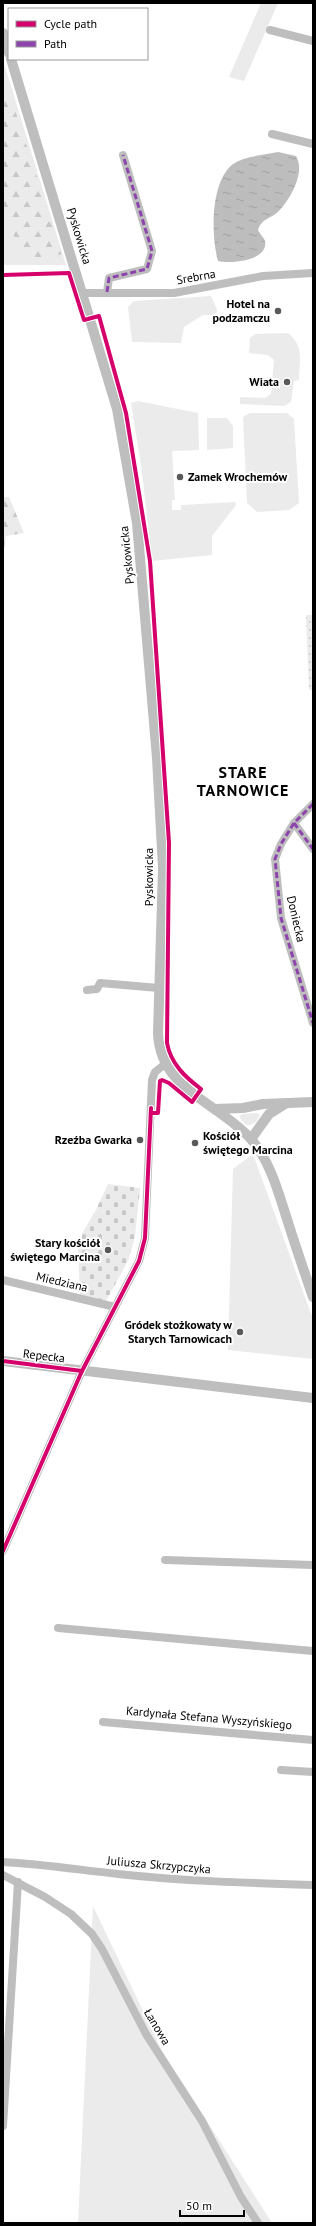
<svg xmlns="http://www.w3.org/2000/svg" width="316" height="2226" font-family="'PT Sans',sans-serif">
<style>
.green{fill:#ebebeb}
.forest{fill:url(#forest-firs)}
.cemetery{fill:url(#cemetery-stones)}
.garden{fill:url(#garden-dots)}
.water{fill:url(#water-ripples)}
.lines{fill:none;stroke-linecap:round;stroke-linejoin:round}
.minor{stroke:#bebebe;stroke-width:8}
.tertiary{stroke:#bebebe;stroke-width:10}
.quiet{stroke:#8e44ad;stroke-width:3;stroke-dasharray:6 3;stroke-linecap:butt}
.cycleway-casing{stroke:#fff;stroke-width:6}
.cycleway{stroke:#d6006c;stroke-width:4}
.poi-dot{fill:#595959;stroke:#fff;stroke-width:1.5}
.labels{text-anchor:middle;stroke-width:4;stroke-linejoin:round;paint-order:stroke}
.street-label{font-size:12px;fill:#000;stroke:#fff}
.poi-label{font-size:12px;font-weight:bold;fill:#000;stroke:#fff;text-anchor:end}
.district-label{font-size:16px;font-weight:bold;letter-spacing:1px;fill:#000;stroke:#fff}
</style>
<defs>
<pattern id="forest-firs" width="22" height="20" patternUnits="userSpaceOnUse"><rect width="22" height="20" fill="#ebebeb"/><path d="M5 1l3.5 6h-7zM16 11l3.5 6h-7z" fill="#c8c8c8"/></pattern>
<pattern id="cemetery-stones" width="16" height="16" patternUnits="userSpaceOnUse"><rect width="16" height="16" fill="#ebebeb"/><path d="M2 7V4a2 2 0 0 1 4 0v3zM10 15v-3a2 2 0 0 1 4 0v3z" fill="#c8c8c8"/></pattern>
<pattern id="garden-dots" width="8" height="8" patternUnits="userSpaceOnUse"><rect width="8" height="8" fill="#ebebeb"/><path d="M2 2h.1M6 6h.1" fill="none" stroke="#c8c8c8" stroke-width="1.8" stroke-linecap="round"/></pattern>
<pattern id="water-ripples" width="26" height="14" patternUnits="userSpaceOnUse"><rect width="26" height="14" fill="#bdbdbd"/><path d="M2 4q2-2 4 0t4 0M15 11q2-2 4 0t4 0" fill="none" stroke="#a1a1a1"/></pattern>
</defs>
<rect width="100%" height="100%" fill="#fff"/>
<g class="green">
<path d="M261,3H278L244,81L229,77Z"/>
<path d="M3,60L66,265H3Z"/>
<path d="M211,296L217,310L216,315H203L184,327L181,343L132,342L128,307L134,301Z"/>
<path d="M288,333C305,347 299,361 299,380L294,381L291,402L284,406L240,404V397L265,398L271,394L274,360L268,355L249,353L250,338L255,334Z"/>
<path d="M138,401L198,413L199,450L172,451L175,500H172V510H181V505L235,502L236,505L212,536V555L152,561L142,472L131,403Z"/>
<path d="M250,413H287L294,419L299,503L289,510L257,512L247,503L243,417Z"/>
<path d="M207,418H227L233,426V448L207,450Z"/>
<path d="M257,1113L260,1115L256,1122L250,1125H246L239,1117L242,1114Z"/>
<path d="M253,1154L313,1319V1359L228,1350L233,1169Z"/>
<path d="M93,1906L162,2051L272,2223H78Z"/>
</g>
<g class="forest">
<path d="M3,93L11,98L62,254L31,262L18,253L11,222L3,213Z"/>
<path d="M3,497H9L24,533L6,536L4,549Z"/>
</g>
<path class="cemetery" d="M108,1184L140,1188L135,1237L128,1261L106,1301L80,1295L78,1247L83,1232L96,1210Z"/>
<path class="garden" d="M306,615H313V690H309Z"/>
<path class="water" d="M278,152L296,156C306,172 290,200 278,212C270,219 261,219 258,230C260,234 264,238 265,241C269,261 230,264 218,261C211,236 210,182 233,164C244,156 265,155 278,152Z"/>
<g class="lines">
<g class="minor">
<path d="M270,30L313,41"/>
<path d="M272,134L313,144"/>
<path d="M107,292L109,278L147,269L152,251L123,155"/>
<path d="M82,293H174L263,276L313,273"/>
<path d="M313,804L294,823L281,844L275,859L281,918L313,1023"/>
<path d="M294,823L313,849"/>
<path d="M87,990L97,989L100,983L159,988"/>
<path d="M3,1280L115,1307"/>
<path d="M3,1551L82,1371L139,1261L145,1238L152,1080L155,1072L165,1064"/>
<path d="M165,1560L313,1565"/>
<path d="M58,1628L313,1651"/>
<path d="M103,1722L313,1740"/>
<path d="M281,1770L313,1772"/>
<path d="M3,1862C42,1864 80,1870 118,1874C183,1881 248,1883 313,1885"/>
<path d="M3,1875L45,1897L71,1914L92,1934L102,1949L146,2034L202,2121L241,2197L258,2223"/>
<path d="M3,2126L18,1882"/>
</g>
<g class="tertiary">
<path d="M3,33L9,53"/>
<path d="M11,59L117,409L137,523L157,758L163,868L158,1033C160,1090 218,1102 251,1139C270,1161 278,1191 287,1219C295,1245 304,1271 313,1297"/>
<path d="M215,1109L243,1108L263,1104L313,1102"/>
<path d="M251,1139L269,1114L285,1104"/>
<path d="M3,1361L313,1398"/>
</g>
<g class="quiet">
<path d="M107,292L109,278L147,269L152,251L123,155"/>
<path d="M313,804L294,823L281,844L275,859L281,918L313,1023"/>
<path d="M294,823L313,849"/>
</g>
<defs>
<g id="cycleway">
<path d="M3,275L69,273L84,320L99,316L126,413L150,561L169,843L167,1043C171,1064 185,1077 201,1089L192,1102L169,1083L162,1080L160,1081L158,1113H151"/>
<path d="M3,1361L82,1371"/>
<path d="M3,1551L82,1371L139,1261L145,1238L151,1108"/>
</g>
</defs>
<use href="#cycleway" class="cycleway-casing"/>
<use href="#cycleway" class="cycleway"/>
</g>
<g class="poi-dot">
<circle cx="278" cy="311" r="4"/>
<circle cx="287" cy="382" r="4"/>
<circle cx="180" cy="477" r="4"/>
<circle cx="140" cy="1140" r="4"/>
<circle cx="195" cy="1143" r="4"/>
<circle cx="108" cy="1250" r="4"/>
<circle cx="240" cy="1332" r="4"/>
</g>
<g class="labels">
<g class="street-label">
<text transform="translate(79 236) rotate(73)" y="4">Pyskowicka</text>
<text transform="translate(196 277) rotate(-10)" y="4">Srebrna</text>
<text transform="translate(127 555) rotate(-96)" y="4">Pyskowicka</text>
<text transform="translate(149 877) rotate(-90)" y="4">Pyskowicka</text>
<text transform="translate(296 919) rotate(77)" y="4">Doniecka</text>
<text transform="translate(62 1282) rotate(13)" y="4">Miedziana</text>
<text transform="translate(44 1356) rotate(7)" y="4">Repecka</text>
<text transform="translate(209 1718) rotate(5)" y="4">Kardynała Stefana Wyszyńskiego</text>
<text transform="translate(159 1865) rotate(5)" y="4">Juliusza Skrzypczyka</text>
<text transform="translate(157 2027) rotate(59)" y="4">Łanowa</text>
</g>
<g class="poi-label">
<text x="270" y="308">Hotel na<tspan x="270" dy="14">podzamczu</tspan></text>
<text x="279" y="386">Wiata</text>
<text x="188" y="481" text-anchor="start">Zamek Wrochemów</text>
<text x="203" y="1140" text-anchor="start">Kościół<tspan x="203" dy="14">świętego Marcina</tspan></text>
<text x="132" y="1144">Rzeźba Gwarka</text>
<text x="100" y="1247">Stary kościół<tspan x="100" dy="14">świętego Marcina</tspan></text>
<text x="232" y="1329">Gródek stożkowaty w<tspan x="232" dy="14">Starych Tarnowicach</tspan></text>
</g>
<g class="district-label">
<text x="243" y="778">STARE<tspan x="243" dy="18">TARNOWICE</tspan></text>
</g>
</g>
<rect width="316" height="2226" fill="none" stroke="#000000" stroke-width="8"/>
<rect x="8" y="8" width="140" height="52" fill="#ffffff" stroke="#999999"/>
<rect x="16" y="21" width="20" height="6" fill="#d6006c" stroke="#999999"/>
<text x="44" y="28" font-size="12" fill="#000000">Cycle path</text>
<rect x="16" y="41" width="20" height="6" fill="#8e44ad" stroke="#999999"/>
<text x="44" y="48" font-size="12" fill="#000000">Path</text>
<path d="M180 2210v6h64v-6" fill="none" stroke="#000000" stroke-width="2"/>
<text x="186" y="2210" font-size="12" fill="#000000" stroke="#ffffff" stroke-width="3" paint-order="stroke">50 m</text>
</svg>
